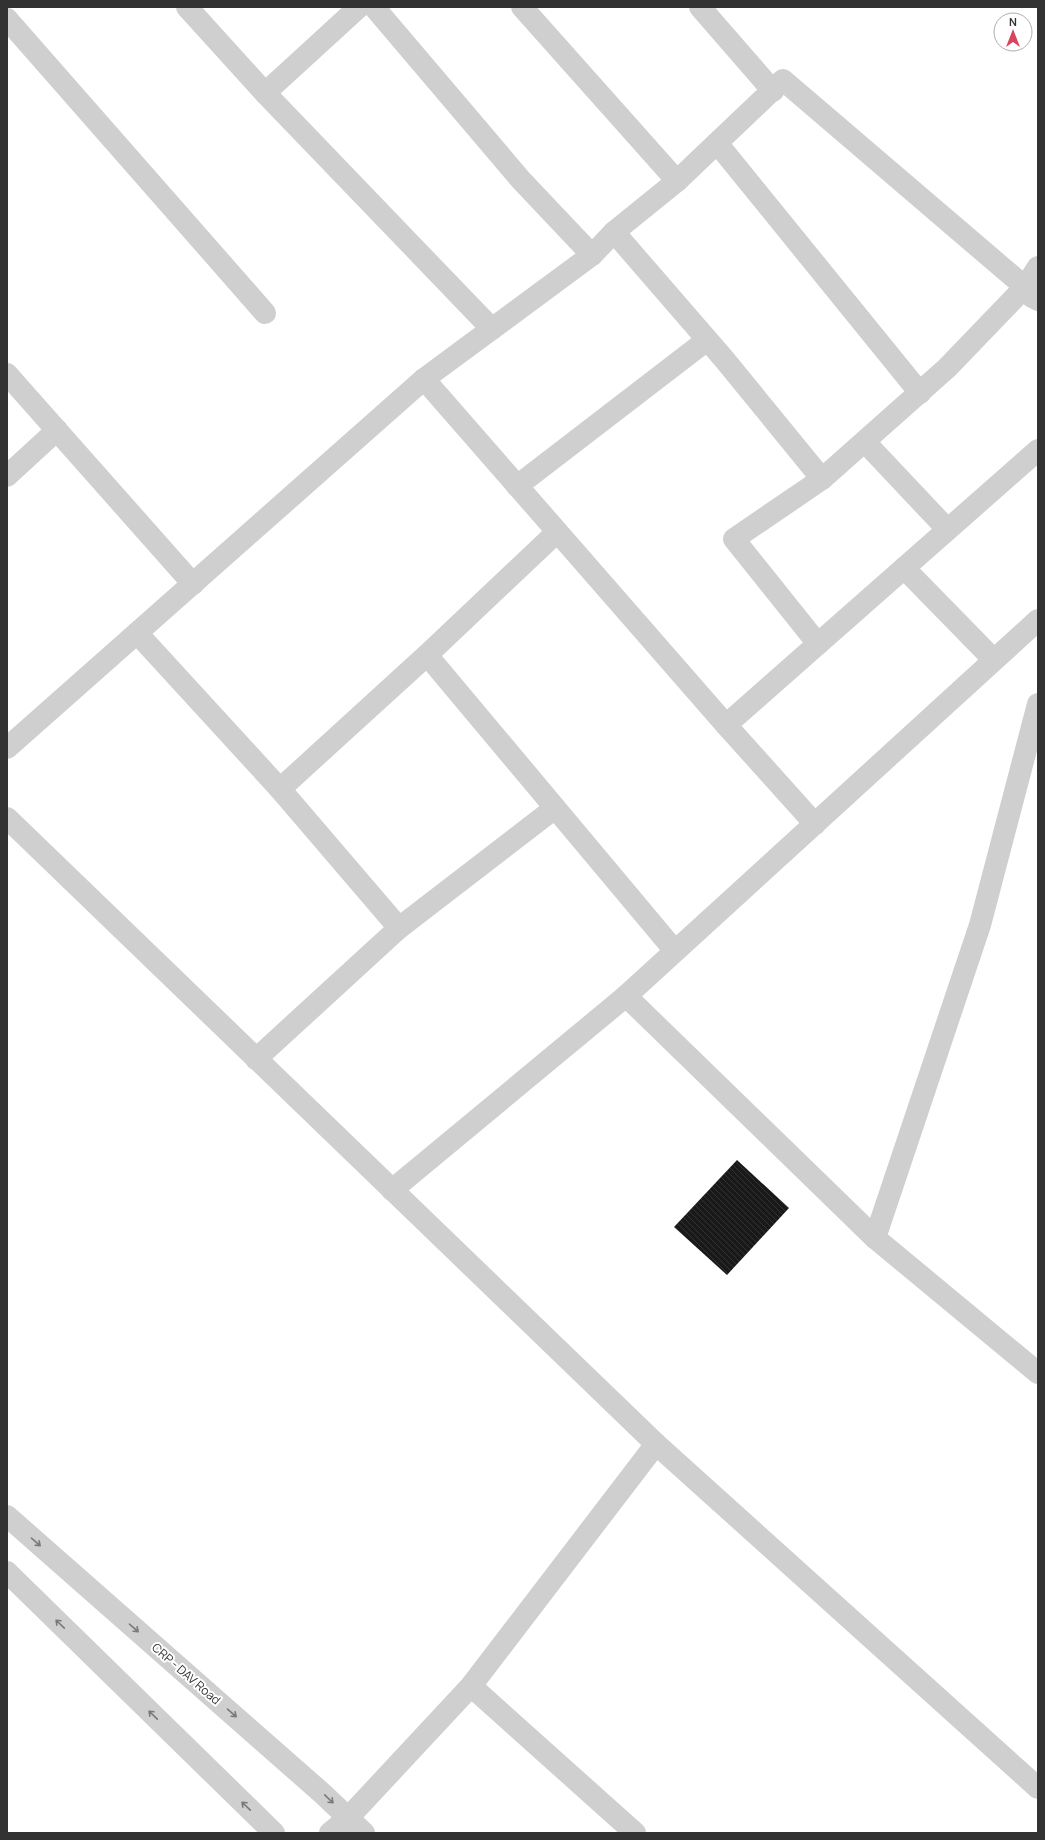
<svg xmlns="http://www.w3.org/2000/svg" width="1045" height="1840" font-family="Manrope,sans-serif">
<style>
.building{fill:url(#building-back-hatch)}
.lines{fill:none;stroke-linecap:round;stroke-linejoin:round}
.minor{stroke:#cfcfcf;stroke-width:22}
.oneway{stroke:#797979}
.labels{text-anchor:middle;stroke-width:4;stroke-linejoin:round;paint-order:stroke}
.street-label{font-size:12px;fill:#323232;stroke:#fff}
</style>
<defs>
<pattern id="building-back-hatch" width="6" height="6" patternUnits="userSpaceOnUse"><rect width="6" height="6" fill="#191919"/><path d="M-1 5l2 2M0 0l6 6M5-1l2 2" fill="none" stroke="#323232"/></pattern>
</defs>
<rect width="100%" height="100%" fill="#fff"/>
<path class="building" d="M737,1160L789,1208L727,1275L674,1227Z"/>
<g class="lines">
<g class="minor">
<path d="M187,7L265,93L492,329"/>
<path d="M374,7L521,180L592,255"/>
<path d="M522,7L677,181"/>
<path d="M700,7L773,91"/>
<path d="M7,19L265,313"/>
<path d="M265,93L359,7"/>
<path d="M717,143L920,393"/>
<path d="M614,232L724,359L822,479L947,368L1025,287L1038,267"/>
<path d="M7,374L193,584"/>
<path d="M424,379L726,725L815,824"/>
<path d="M865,442L947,529"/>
<path d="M7,476L57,430"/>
<path d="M517,486L707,340"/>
<path d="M557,532L427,655L675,951"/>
<path d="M904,568L994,660"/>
<path d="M1038,620L626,996L875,1238L1038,1373"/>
<path d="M137,633L280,789L399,928L256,1059"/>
<path d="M818,644L734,539L822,479"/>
<path d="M726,725L1038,450"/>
<path d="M7,748L424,379L592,255L614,232L677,181L783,80L1025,287L1032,297L1038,300"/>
<path d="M280,789L427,655"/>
<path d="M7,818L656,1444L471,1686L348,1818L330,1833"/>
<path d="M399,928L555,808"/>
<path d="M392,1190L626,996"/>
<path d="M875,1238L980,925L1038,704"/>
<path d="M656,1444L1038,1788"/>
<path d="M7,1516L323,1794L364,1833"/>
<path d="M7,1572L274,1833"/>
<path d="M471,1686L635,1833"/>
</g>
</g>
<defs><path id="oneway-shaft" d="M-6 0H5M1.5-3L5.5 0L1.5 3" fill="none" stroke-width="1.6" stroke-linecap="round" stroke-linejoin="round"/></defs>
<g class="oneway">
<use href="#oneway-shaft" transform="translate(36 1542) rotate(41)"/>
<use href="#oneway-shaft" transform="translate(60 1624) rotate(-136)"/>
<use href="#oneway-shaft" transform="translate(134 1628) rotate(41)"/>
<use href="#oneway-shaft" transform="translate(232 1713) rotate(41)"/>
<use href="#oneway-shaft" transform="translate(153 1715) rotate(-136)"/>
<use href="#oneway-shaft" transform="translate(329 1799) rotate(44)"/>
<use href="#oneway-shaft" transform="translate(246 1806) rotate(-136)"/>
</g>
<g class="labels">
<g class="street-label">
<text transform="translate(186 1674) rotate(41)" y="4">CRP - DAV Road</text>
</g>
</g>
<rect width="1045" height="1840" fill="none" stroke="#323232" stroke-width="16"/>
<g transform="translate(1013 32)"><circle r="19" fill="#ffffff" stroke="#adadad"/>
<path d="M0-3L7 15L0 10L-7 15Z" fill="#d8455d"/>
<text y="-6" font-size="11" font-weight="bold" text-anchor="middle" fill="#323232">N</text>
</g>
</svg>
